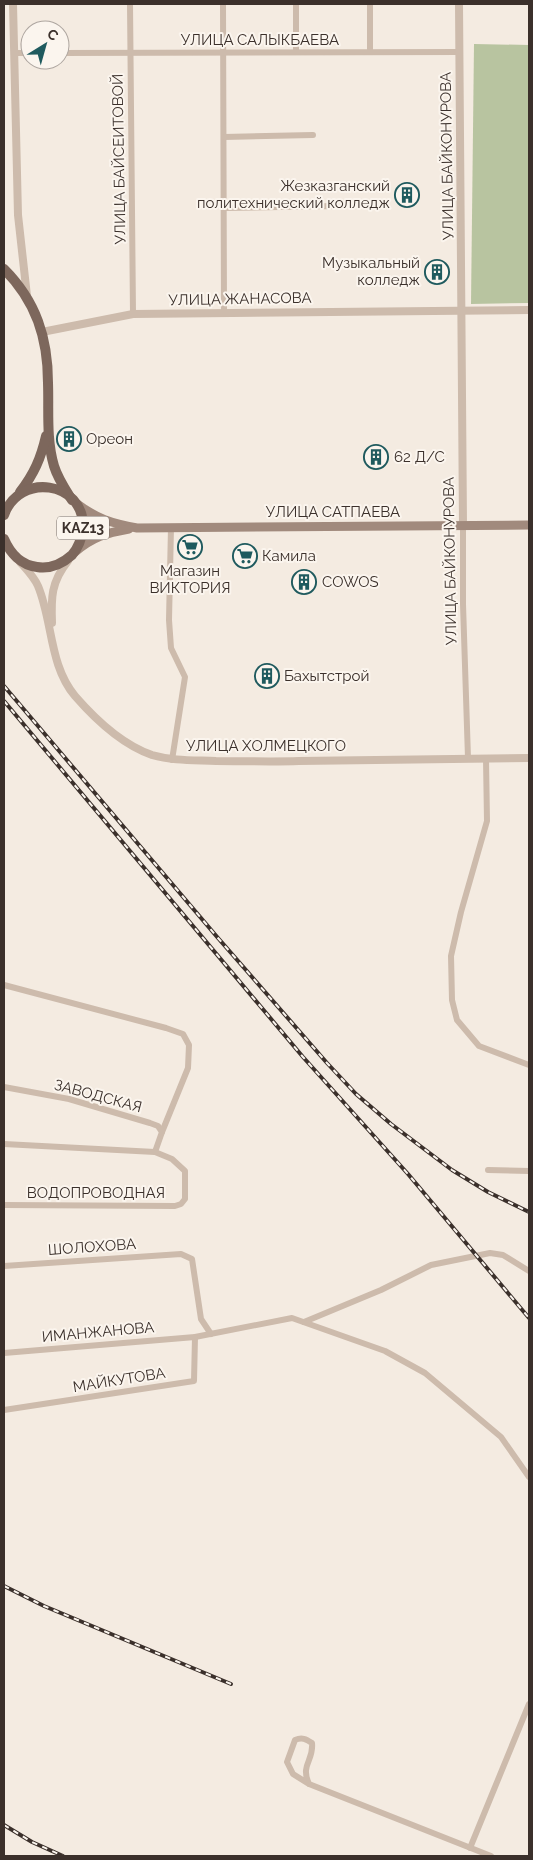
<svg xmlns="http://www.w3.org/2000/svg" width="533" height="1860" font-family="Raleway,sans-serif">
<style>
.green{fill:#b8c4a0}
.lines{fill:none;stroke-linecap:round;stroke-linejoin:round}
.minor{stroke:#cdbbac;stroke-width:6}
.tertiary{stroke:#cdbbac;stroke-width:8}
.secondary{stroke:#a18a7d;stroke-width:9}
.primary{stroke:#7d675c;stroke-width:10}
.rail-casing{stroke:#3b302b;stroke-width:4}
.rail{stroke:#fbf5ee;stroke-width:2;stroke-dasharray:5.5;stroke-linecap:butt}
.labels{text-anchor:middle;stroke-width:4;stroke-linejoin:round;paint-order:stroke}
.shield{fill:#fbf5ee;stroke:#756b66;stroke-width:1}
.shield-label{font-size:14px;font-weight:bold;fill:#3b302b}
.street-label{font-size:15px;fill:#3b302b;stroke:#fbf5ee}
.poi-label{font-size:15px;fill:#3b302b;stroke:#fbf5ee;text-anchor:start}
</style>
<rect width="100%" height="100%" fill="#f4ebe1"/>
<path class="green" d="M474,44L529,45V303L471,304Z"/>
<g class="lines">
<g class="minor">
<path d="M130,4L133,314"/>
<path d="M223,4L224,313"/>
<path d="M370,51V4"/>
<path d="M296,52V4"/>
<path d="M14,53H30"/>
<path d="M60,53L460,52"/>
<path d="M224,137L313,135"/>
<path d="M224,208L335,206"/>
<path d="M463,525V604L468,758"/>
<path d="M171,527L169,620L171,648L185,677L172,760"/>
<path d="M486,759L487,821L461,912L451,956L452,1000L457,1020L479,1046L529,1065"/>
<path d="M4,985L166,1028L183,1034L189,1045L188,1068L162,1132"/>
<path d="M4,1087L69,1099L150,1123L158,1126L162,1132L155,1152"/>
<path d="M4,1144L155,1152L172,1159L185,1171V1199L181,1204L175,1206L4,1205"/>
<path d="M488,1170L529,1171"/>
<path d="M4,1266L181,1254L192,1259L201,1319L211,1334"/>
<path d="M304,1322L381,1290L431,1265L490,1253L503,1255L529,1271"/>
<path d="M4,1353L195,1337L292,1318L385,1351L425,1373L501,1437L529,1477"/>
<path d="M4,1410L194,1381L195,1337"/>
<path d="M309,1784C300,1764 314,1761 312,1743C306,1739 302,1737 295,1740L287,1762L293,1774L309,1784L491,1856"/>
<path d="M470,1848L529,1704"/>
</g>
<g class="tertiary">
<path d="M13,4L18,215L27,296"/>
<path d="M459,4L463,525"/>
<path d="M42,332L133,314L529,310"/>
<path d="M20,562C27,570 34,577 38,586C53,622 49,665 75,696C95,719 123,745 152,755C173,761 194,760 216,761C244,761 271,762 299,761C376,760 453,759 529,758"/>
<path d="M52,623C51,598 51,582 68,561"/>
</g>
<g class="secondary">
<path d="M76,503C97,519 111,523 137,528L529,525"/>
<path d="M75,552C93,537 106,533 129,529"/>
</g>
<g class="primary">
<path d="M4,269C36,301 48,338 48,383C49,411 46,439 54,466C58,479 65,489 72,500"/>
<path d="M20,492C34,474 41,458 46,436"/>
<path d="M4,515C19,472 84,481 83,527C82,537 79,547 72,555C62,564 50,569 37,567C21,565 10,553 4,539"/>
</g>
<defs>
<g id="rail">
<path d="M4,686L218,938L327,1063L356,1094L391,1124L452,1170L488,1192L529,1212"/>
<path d="M4,701L303,1057L408,1174L529,1318"/>
<path d="M4,1586L44,1606L231,1684"/>
<path d="M4,1825L32,1842L63,1856"/>
</g>
</defs>
<use href="#rail" class="rail-casing"/>
<use href="#rail" class="rail"/>
</g>
<defs>
<symbol id="building-ring" viewBox="-11 -11 22 22"><circle r="9.5" fill="#fbf5ee" stroke="#1f5a5e" stroke-width="1.5"/><path d="M-4-6H4V6H1V3H-1V6H-4ZM-2.5-4.3h1.7v1.8h-1.7ZM.8-4.3h1.7v1.8H.8ZM-2.5-1h1.7V.8h-1.7ZM.8-1h1.7V.8H.8Z" fill="#1f5a5e"/></symbol>
<symbol id="supermarket-ring" viewBox="-11 -11 22 22"><circle r="9.5" fill="#fbf5ee" stroke="#1f5a5e" stroke-width="1.5"/><path d="M-6-5.5h2.5l.6 2H6L4.5 2H-2.5L-4.4-4H-6ZM-1.5 3.2a1.3 1.3 0 1 0 .1 0ZM3 3.2a1.3 1.3 0 1 0 .1 0Z" fill="#1f5a5e"/></symbol>
</defs>
<g fill-rule="evenodd">
<use href="#building-ring" x="393" y="181" width="28" height="28"/>
<use href="#building-ring" x="423" y="258" width="28" height="28"/>
<use href="#building-ring" x="55" y="425" width="28" height="28"/>
<use href="#building-ring" x="362" y="443" width="28" height="28"/>
<use href="#supermarket-ring" x="176" y="533" width="28" height="28"/>
<use href="#supermarket-ring" x="231" y="542" width="28" height="28"/>
<use href="#building-ring" x="290" y="568" width="28" height="28"/>
<use href="#building-ring" x="253" y="662" width="28" height="28"/>
</g>
<g class="labels">
<rect class="shield" x="57" y="516.5" width="52" height="23" rx="4"/>
<g class="shield-label">
<text x="83" y="533">KAZ13</text>
</g>
<g class="street-label">
<text x="260" y="45">УЛИЦА САЛЫКБАЕВА</text>
<text transform="translate(447 156) rotate(-91)" y="5">УЛИЦА БАЙКОНУРОВА</text>
<text transform="translate(119 159) rotate(-91)" y="5">УЛИЦА БАЙСЕИТОВОЙ</text>
<text transform="translate(240 299) rotate(-1)" y="5">УЛИЦА ЖАНАСОВА</text>
<text x="333" y="517">УЛИЦА САТПАЕВА</text>
<text transform="translate(450 561) rotate(-91)" y="5">УЛИЦА БАЙКОНУРОВА</text>
<text x="266" y="751">УЛИЦА ХОЛМЕЦКОГО</text>
<text transform="translate(98 1096) rotate(15)" y="5">ЗАВОДСКАЯ</text>
<text x="96" y="1198">ВОДОПРОВОДНАЯ</text>
<text transform="translate(92 1247) rotate(-4)" y="5">ШОЛОХОВА</text>
<text transform="translate(98 1332) rotate(-5)" y="5">ИМАНЖАНОВА</text>
<text transform="translate(119 1380) rotate(-9)" y="5">МАЙКУТОВА</text>
</g>
<g class="poi-label">
<text x="390" y="191" text-anchor="end">Жезказганский<tspan x="390" dy="17">политехнический колледж</tspan></text>
<text x="420" y="268" text-anchor="end">Музыкальный<tspan x="420" dy="17">колледж</tspan></text>
<text x="86" y="444">Ореон</text>
<text x="394" y="462">62 Д/С</text>
<text x="262" y="561">Камила</text>
<text x="190" y="576" text-anchor="middle">Магазин<tspan x="190" dy="17">ВИКТОРИЯ</tspan></text>
<text x="322" y="587">COWOS</text>
<text x="284" y="681">Бахытстрой</text>
</g>
</g>
<rect width="533" height="1860" fill="none" stroke="#3b302b" stroke-width="10"/>
<g transform="translate(45 45) rotate(37)"><circle r="24" fill="#fbf5ee" stroke="#aea6a0"/>
<path d="M0-4L9 19L0 12L-9 19Z" fill="#1f5a5e"/>
<text y="-8" font-size="14" font-weight="bold" text-anchor="middle" fill="#3b302b">С</text>
</g>
</svg>
